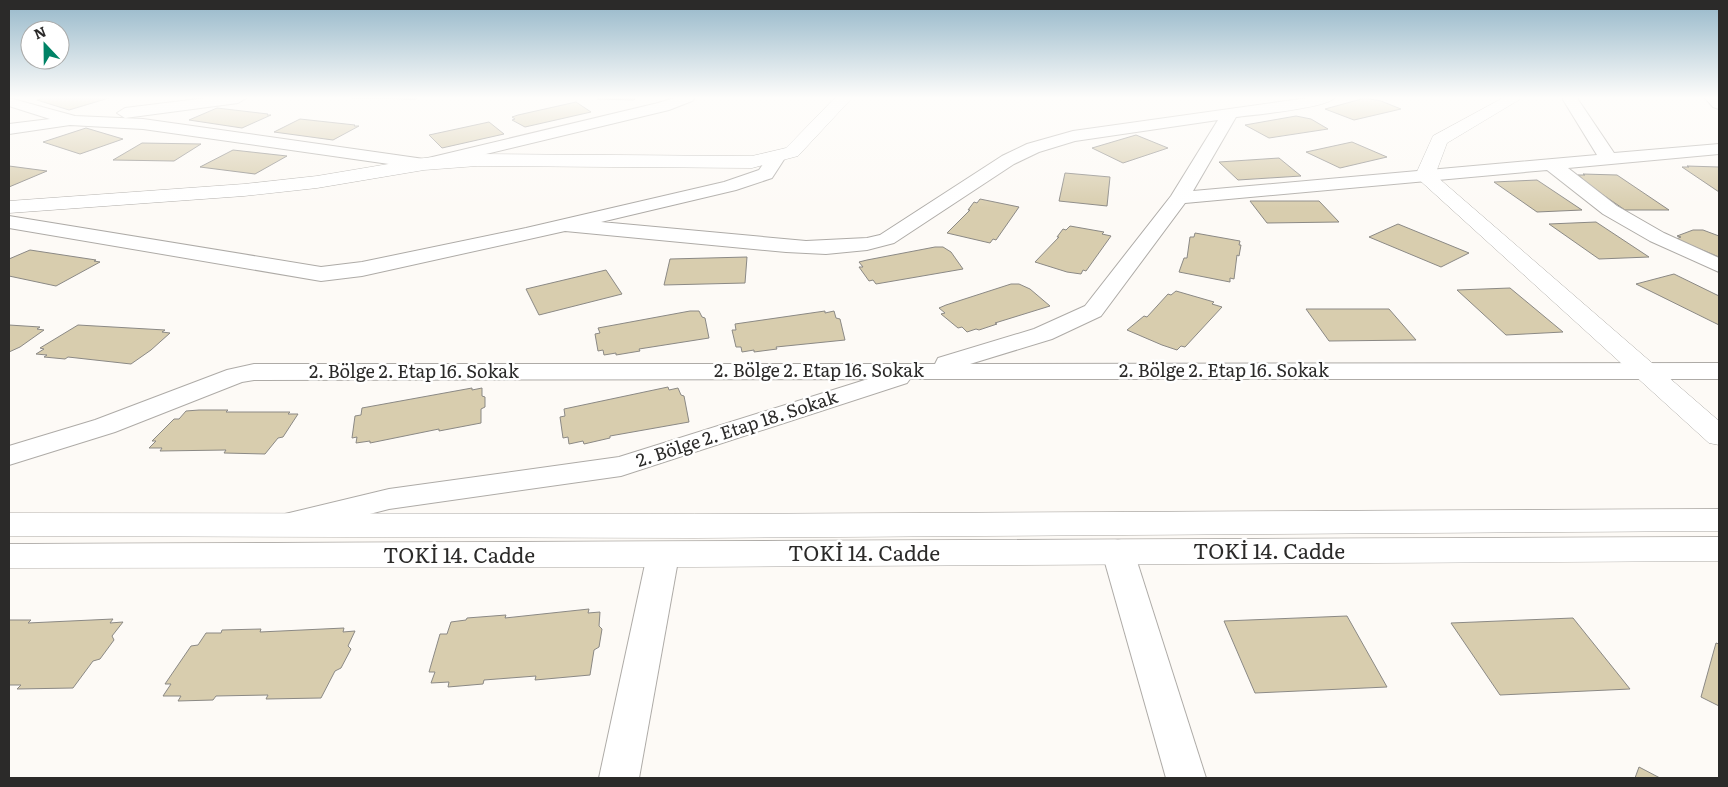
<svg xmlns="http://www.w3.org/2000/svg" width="1728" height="787" font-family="Literata,serif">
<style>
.building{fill:#d8cdae;stroke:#8b8985}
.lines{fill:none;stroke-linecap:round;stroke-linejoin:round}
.minor-casing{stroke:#aeaba7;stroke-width:2}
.tertiary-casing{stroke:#aeaba7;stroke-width:1}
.secondary-casing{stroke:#aeaba7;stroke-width:1}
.minor{fill:#fff;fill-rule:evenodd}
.tertiary{fill:#fff;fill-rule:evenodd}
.secondary{fill:#fff;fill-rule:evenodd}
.labels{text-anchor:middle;stroke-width:5;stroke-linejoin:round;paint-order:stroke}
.street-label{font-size:18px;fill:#2b2a29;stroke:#fff}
.near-street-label{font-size:21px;fill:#2b2a29;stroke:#fff}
</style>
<rect width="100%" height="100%" fill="#fdfaf6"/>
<g class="building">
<path d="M46,98H109L69,110L37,100Z"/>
<path d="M351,98H417L415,99Z"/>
<path d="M598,98H636L634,100L597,99Z"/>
<path d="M1365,98L1381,101L1401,109L1354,120L1325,109Z"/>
<path d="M576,102L591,112L525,127L512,120L515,119L512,117L518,115Z"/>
<path d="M217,108L268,114L267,115H271L242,128L189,120Z"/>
<path d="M1296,116L1311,119L1328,129L1269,138L1245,125Z"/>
<path d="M300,119L355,125L354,126H359L333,140L274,132Z"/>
<path d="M489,122L504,134L442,148L429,135Z"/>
<path d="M86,128L123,139L80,154L43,142Z"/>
<path d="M1136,135L1168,148L1123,163L1092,148Z"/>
<path d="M1352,142L1387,157L1340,168L1306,152Z"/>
<path d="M142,143L201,144L174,161L113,160Z"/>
<path d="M233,150L287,156L255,174L200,167Z"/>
<path d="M1279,158L1301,176L1238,180L1219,162Z"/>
<path d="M9,166L47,171L9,187Z"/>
<path d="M1687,166L1719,167V192L1682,167H1689Z"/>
<path d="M1065,173L1110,177L1107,206L1059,201Z"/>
<path d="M1583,174L1617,175L1669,210H1625L1580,179H1583L1578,175H1585Z"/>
<path d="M1537,180L1582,210L1537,212L1494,182Z"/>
<path d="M980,199L1019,207L996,240L993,239L990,243L947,233L970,210H968L974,202L977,203Z"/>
<path d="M1250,201H1319L1339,222L1267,223Z"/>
<path d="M1596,222L1649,257L1599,259L1549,224Z"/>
<path d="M1398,224L1469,253L1441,267L1369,237Z"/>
<path d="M1070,226L1104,232L1102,234L1111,236L1086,271L1083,270L1081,274L1067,272L1035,262L1059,237H1057L1063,229L1066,230Z"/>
<path d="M1693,230H1703L1719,236V257L1676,239L1681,237L1677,236Z"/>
<path d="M1195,233L1240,241L1239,245H1241L1239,256L1237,255L1234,279L1230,278V282L1179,272L1184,258H1187L1190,237H1194Z"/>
<path d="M935,247H943L951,252L963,269L876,284L873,280L869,281L859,267H863L859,262L867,260Z"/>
<path d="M30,250L96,260L94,261L100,262L56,286L9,276V259Z"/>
<path d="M747,257L745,283L664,285L670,259Z"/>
<path d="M606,270L622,294L539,315L526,289Z"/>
<path d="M1674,274L1719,296V325L1636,284Z"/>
<path d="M1011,284H1019L1030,289L1050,306L995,323L997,324L979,330L976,329L967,332L962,327L958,328L941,314L945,313L939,308L946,305Z"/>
<path d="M1510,288L1563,332L1506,335L1457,290Z"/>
<path d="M1176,291L1214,302L1212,304L1222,307L1185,347L1181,346L1177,350L1162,345L1127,330L1144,316L1147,317L1168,294L1171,295Z"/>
<path d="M1306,309H1389L1416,340L1329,341Z"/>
<path d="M690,311H699L702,317L705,318L709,338L639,349L640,351L616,355V353L604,355L603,350L598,351L595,334L600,333L598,328Z"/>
<path d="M825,311V313L834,311L836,318L840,319L845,340L776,347L777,349L754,352V350L742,352L741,347H736L732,330H736L735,324Z"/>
<path d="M9,325L40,327L37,329L44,330L20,347L9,352Z"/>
<path d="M78,325L165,330L162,332L170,333L151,350L131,364L68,357L65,359L44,357L47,355L36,354L44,349L40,348Z"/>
<path d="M668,387L669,390L678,388L681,395L684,396L689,422L610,436V438L584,444L583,441L569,444L568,437L563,438L560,417L565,416L564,409Z"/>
<path d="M472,388V390L482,388V396L485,397V407L481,409V423L439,431V429L370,443V441L356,443L357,437L352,438L355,416L361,415L362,408Z"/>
<path d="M199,410H228L226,412H290L288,414H298L283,437L278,438L265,454L224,453L226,450L160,451L162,448H149L156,441H152L174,419H179L186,411Z"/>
<path d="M589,609L588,613L600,612L599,626L602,629L599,647L594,650L590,675L535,680L536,676L484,680L483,684L448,687L449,682L431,683L435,672H429L440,634H447L451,622L466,620L467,618L506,615L505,618Z"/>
<path d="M1347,616L1387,687L1255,693L1224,621Z"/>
<path d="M1573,618L1630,689L1500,695L1451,623Z"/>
<path d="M113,619L110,623L123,622L112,636L114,640L100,659L93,661L73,688L17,689L21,685H9V620H31L28,623Z"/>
<path d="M344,628L343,632L355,631L348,646L351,649L341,668L335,671L321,698L266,699L268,695L216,696L213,700L178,701L181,696H163L171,684H165L191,646L198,645L206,633H221L222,630L261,629L260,632Z"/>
<path d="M1716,643L1719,644V706L1701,697Z"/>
<path d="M1639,767L1660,778H1635Z"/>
</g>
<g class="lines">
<defs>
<g id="minor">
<path d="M9,98L75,116L143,119L424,159L658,103L674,98H695L692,101L669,110L424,169L143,129L70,125L9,134V124L50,119L9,106Z"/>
<path d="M206,98H246L238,103L125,118L117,113L125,108Z"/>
<path d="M1308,98H1334C1327,108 1252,115 1236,117L1193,191L1597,155L1562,98H1577L1614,153L1719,144V154L1568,168L1617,206L1664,233L1719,258V272L1650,241L1603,214L1547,170L1185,203L1101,316L1052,339L970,364L1719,363V379H910L907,383L621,476L389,509L296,533L285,530L281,522L285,514L389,489L619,457L868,379L254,380L242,382L115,432L9,465V446L95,420L227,370L254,364H935L938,358L1034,329L1085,306L1171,196L1218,120L1075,141L1039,152L1014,164L894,243L867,250L826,254L786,252L565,231L362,276L321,281L9,228V216L321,267L362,262L526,228L724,182L759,170L770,154H782L785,158L772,178L736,190L601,222L806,241L867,238L880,235L1002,156L1027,144L1073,131Z"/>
<path d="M1705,98H1719V109L1713,107Z"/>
<path d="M1118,540L1129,544L1134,552L1206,778H1166L1102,552L1107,544Z"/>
<path d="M663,543L674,547L679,555L639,778H599L647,555L652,547Z"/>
</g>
<g id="tertiary">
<path d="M835,98H852L798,156L752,168L477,166L424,170L317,188L244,196L9,213V201L244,184L317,176L424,158L477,154L752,156L786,148Z"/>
<path d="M1503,98H1522L1447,143L1435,175L1719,421V445L1709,443L1415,176L1433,136Z"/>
</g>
<g id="secondary">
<path d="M1719,509V531L694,538L9,536V513L694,514Z"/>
<path d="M1719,537V561L692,567L9,568V544Z"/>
</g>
</defs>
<use href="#minor" class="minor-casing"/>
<use href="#tertiary" class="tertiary-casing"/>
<use href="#secondary" class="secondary-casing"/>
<use href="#minor" class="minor"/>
<use href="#tertiary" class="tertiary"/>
<use href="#secondary" class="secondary"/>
</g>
<linearGradient id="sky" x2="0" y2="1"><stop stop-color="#95b7c9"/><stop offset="0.47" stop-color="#fefdfb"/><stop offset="1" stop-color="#fefdfb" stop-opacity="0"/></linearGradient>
<rect width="1728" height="208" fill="url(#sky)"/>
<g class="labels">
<g class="street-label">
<text x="819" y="377">2. Bölge 2. Etap 16. Sokak</text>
<text x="1224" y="377">2. Bölge 2. Etap 16. Sokak</text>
<text x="414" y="378">2. Bölge 2. Etap 16. Sokak</text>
<text transform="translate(737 429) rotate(-18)" y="6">2. Bölge 2. Etap 18. Sokak</text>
</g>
<g class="near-street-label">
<text x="1269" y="559">TOKİ 14. Cadde</text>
<text x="864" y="561">TOKİ 14. Cadde</text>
<text x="459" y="563">TOKİ 14. Cadde</text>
</g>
</g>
<rect width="1728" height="787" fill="none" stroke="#2b2a29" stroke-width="20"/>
<g transform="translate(45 45) rotate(338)"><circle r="24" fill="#ffffff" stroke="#aaaaa9"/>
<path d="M0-4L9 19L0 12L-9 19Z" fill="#008366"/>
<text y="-8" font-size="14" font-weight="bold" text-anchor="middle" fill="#2b2a29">N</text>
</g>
</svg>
